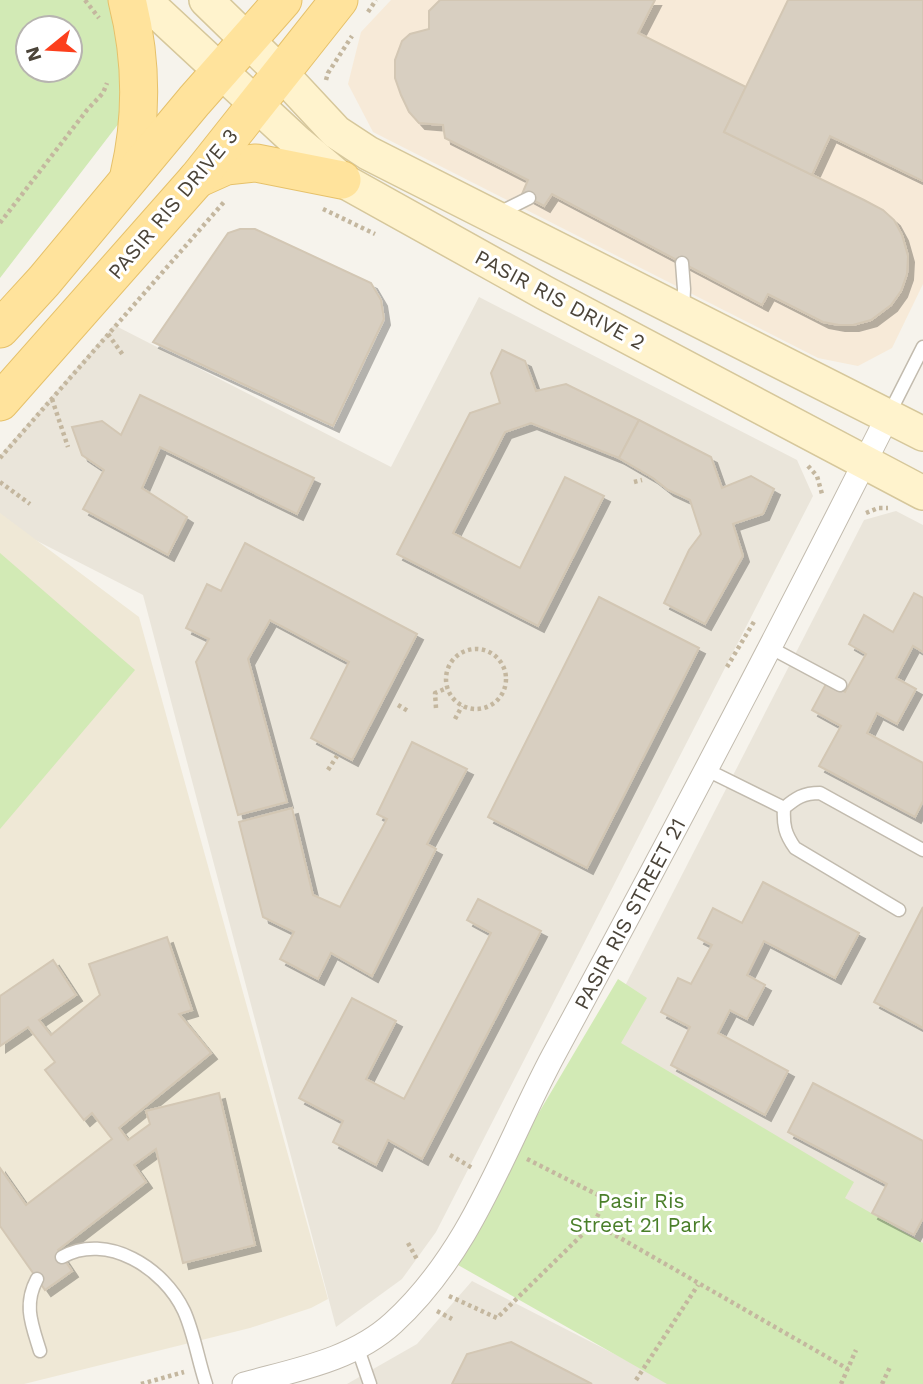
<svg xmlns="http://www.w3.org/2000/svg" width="923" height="1384" font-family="'Work Sans',sans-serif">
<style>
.residential{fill:#eae5da}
.commercial{fill:#f7ead8}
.education{fill:#efe8d6}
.green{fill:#d2eab5;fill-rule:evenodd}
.building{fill:#d8cfc1;stroke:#d3c7b4;stroke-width:2;filter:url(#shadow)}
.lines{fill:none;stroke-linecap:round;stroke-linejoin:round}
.lane-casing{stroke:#c2bbae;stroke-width:15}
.street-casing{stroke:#c2bbae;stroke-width:25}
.secondary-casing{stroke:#d6c79b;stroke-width:36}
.primary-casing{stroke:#e6c16a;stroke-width:39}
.path{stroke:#c4b79f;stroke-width:4.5;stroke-dasharray:3.5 3.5;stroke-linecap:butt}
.lane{stroke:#fff;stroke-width:12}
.street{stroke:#fff;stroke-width:23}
.secondary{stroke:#fff3cd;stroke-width:33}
.primary{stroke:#ffe39c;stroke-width:37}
.labels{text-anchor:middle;stroke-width:6;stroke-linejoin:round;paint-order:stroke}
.street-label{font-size:21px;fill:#4b4439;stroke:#fff}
.park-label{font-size:21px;fill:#4a7f2a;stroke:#fff}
</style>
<defs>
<filter id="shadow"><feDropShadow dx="6" dy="6" stdDeviation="0" flood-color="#0004"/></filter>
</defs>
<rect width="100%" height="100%" fill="#f6f3ec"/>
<g class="residential">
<path d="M479,297L797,460L813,496L436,1232L402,1279L336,1327L143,595L0,522V455L114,325L391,467Z"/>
<path d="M896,511L923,525V1275L587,1060L864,520Z"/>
<path d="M472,1281L673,1384H347L417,1344Z"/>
</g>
<path class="commercial" d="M391,0H923V284L892,348L858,366L818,358L373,132L348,84L361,32Z"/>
<path class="education" d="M0,513L139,617L328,1299L311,1308L250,1328L24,1384H0Z"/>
<g class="green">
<path d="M0,0H129V110L0,278ZM28,28H70V70H28Z"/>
<path d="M0,553L135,670L0,829Z"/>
<path d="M618,979L647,998L621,1043L854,1182L845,1198L923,1243V1384H667L451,1261Z"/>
</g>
<g class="building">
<path d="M440,0H655L638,33L746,87L724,132L864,200L883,210L894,220L902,235L908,256L907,274L901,291L891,305L871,320L853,325H839L823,322L768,294L762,305L552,194L544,206L522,194L528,180L445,138L443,125L419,123L409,112L401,95L395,78V60L402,41L410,34L429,29V11Z"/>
<path d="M788,0H923V181L830,136L812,175L724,132Z"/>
<path d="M240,229H255L371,283L381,300L384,319L333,426L153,342L228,233Z"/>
<path d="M502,350L525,361L536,391L566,384L639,420L619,458L531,423L505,432L453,533L520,568L565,477L604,496L538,626L397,554L470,413L500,403L491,373Z"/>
<path d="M140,395L314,478L297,514L160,447L142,488L187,517L168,555L83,509L104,470L82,455L72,427L102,421L121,435Z"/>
<path d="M639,420L711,457L722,488L751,476L774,489L763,514L733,524L743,556L705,624L664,603L689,550L701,534L690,500L668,490L653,478L619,458Z"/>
<path d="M245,543L417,634L352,760L311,738L349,662L270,620L248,659L287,802L238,815L196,662L209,639L186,628L207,584L221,591Z"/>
<path d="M914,593L923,598V652L913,646L896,678L916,689L897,724L877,713L867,733L923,763V801L915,817L819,766L841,726L812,710L827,682L845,692L866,654L849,644L864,615L893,632Z"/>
<path d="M599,597L699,648L587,868L488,817Z"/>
<path d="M412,742L467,769L427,844L436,849L372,976L331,953L318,979L280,959L294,932L263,917L239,822L292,808L313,895L340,907L387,819L377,814Z"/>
<path d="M763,882L859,933L835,978L764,941L747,975L765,985L747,1019L730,1010L718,1033L788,1071L765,1115L671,1065L690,1027L661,1012L678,978L691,984L712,945L698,938L713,908L742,923Z"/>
<path d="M478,899L541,931L422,1159L388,1140L376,1165L333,1142L343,1121L299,1098L352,998L396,1021L366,1079L404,1099L491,933L467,920Z"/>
<path d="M923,907V1028L874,1002Z"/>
<path d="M167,937L192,1010L179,1014L211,1053L119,1128L128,1140L150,1124L146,1111L219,1093L255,1245L183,1263L156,1149L134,1165L146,1182L58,1250L72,1271L45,1290L0,1226V1168L26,1205L112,1139L92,1113L84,1120L45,1070L55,1062L28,1027L0,1046V996L53,960L76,995L39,1020L51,1035L100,995L89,964Z"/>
<path d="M813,1083L923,1141V1218L914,1235L872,1213L887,1184L788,1132Z"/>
<path d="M511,1342L540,1357L592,1384H452L467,1354Z"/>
</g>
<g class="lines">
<defs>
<g id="lane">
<path d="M497,214L529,198"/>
<path d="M682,263L684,289L683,311"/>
<path d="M888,416L923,347"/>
<path d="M769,647L840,685"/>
<path d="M707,770L784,808"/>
<path d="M899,910L795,848C785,834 783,825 784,808C796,798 803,793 820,793L923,850"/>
<path d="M62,1257C107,1232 164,1268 184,1311C194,1333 198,1360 206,1384"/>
<path d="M37,1279C23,1305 32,1325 40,1351"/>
<path d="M358,1349L370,1384"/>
</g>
<path id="street" d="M244,1384C295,1370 353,1360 393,1323C472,1251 504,1148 553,1056C668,844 780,631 888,416"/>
<g id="secondary">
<path d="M144,0L298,143L342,180L545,293L923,493"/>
<path d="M206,0L281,73L336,132L368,153L923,434"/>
</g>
<g id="primary">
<path d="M127,0C142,59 143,115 129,175"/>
<path d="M197,179L226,166L256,163L342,180"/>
<path d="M0,329L44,281L194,101L283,0"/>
<path d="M0,402L197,179L339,0"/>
</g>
</defs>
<use href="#lane" class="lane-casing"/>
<use href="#street" class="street-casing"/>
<use href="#secondary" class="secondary-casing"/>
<use href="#primary" class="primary-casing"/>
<g class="path">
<path d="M85,0L99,18"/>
<path d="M368,12L376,0"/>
<path d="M326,80L328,73L352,36"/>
<path d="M323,209L375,234"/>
<path d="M0,223L87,110L103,93L107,83"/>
<path d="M108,334L123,355"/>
<path d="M52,399L68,447"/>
<path d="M0,458L224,202"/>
<path d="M808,466L817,476L822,494"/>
<path d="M0,482L30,504"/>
<path d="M634,482L642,480"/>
<path d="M866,513L878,508H888"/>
<circle cx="476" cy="679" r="30"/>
<path d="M727,667L755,620"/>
<path d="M398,705L408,711"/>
<path d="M436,708L435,693L447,688"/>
<path d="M455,719L462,706"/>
<path d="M328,770L337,756"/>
<path d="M450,1155L474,1169"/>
<path d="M527,1159L606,1199L594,1223L848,1369"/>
<path d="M408,1243L418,1261"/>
<path d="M449,1296L497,1318L594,1223"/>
<path d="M437,1311L452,1319"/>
<path d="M636,1380L698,1285"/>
<path d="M141,1384L184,1372"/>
<path d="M841,1384L856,1350"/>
<path d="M882,1384L890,1367"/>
</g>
<use href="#lane" class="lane"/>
<use href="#street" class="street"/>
<use href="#secondary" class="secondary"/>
<use href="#primary" class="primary"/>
</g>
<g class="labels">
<g class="street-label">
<text transform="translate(173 204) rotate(-50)" y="7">PASIR RIS DRIVE 3</text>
<text transform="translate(560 300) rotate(28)" y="7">PASIR RIS DRIVE 2</text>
<text transform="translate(630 914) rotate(-62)" y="7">PASIR RIS STREET 21</text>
</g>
<g class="park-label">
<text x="641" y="1208">Pasir Ris<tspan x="641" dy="24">Street 21 Park</tspan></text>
</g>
</g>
<g transform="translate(49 49) rotate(252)"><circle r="33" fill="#ffffff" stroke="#b7b4b0" stroke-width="2"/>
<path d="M0-5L12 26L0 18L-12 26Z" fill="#fc3f1d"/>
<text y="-10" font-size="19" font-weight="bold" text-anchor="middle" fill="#4b4439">N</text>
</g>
</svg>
